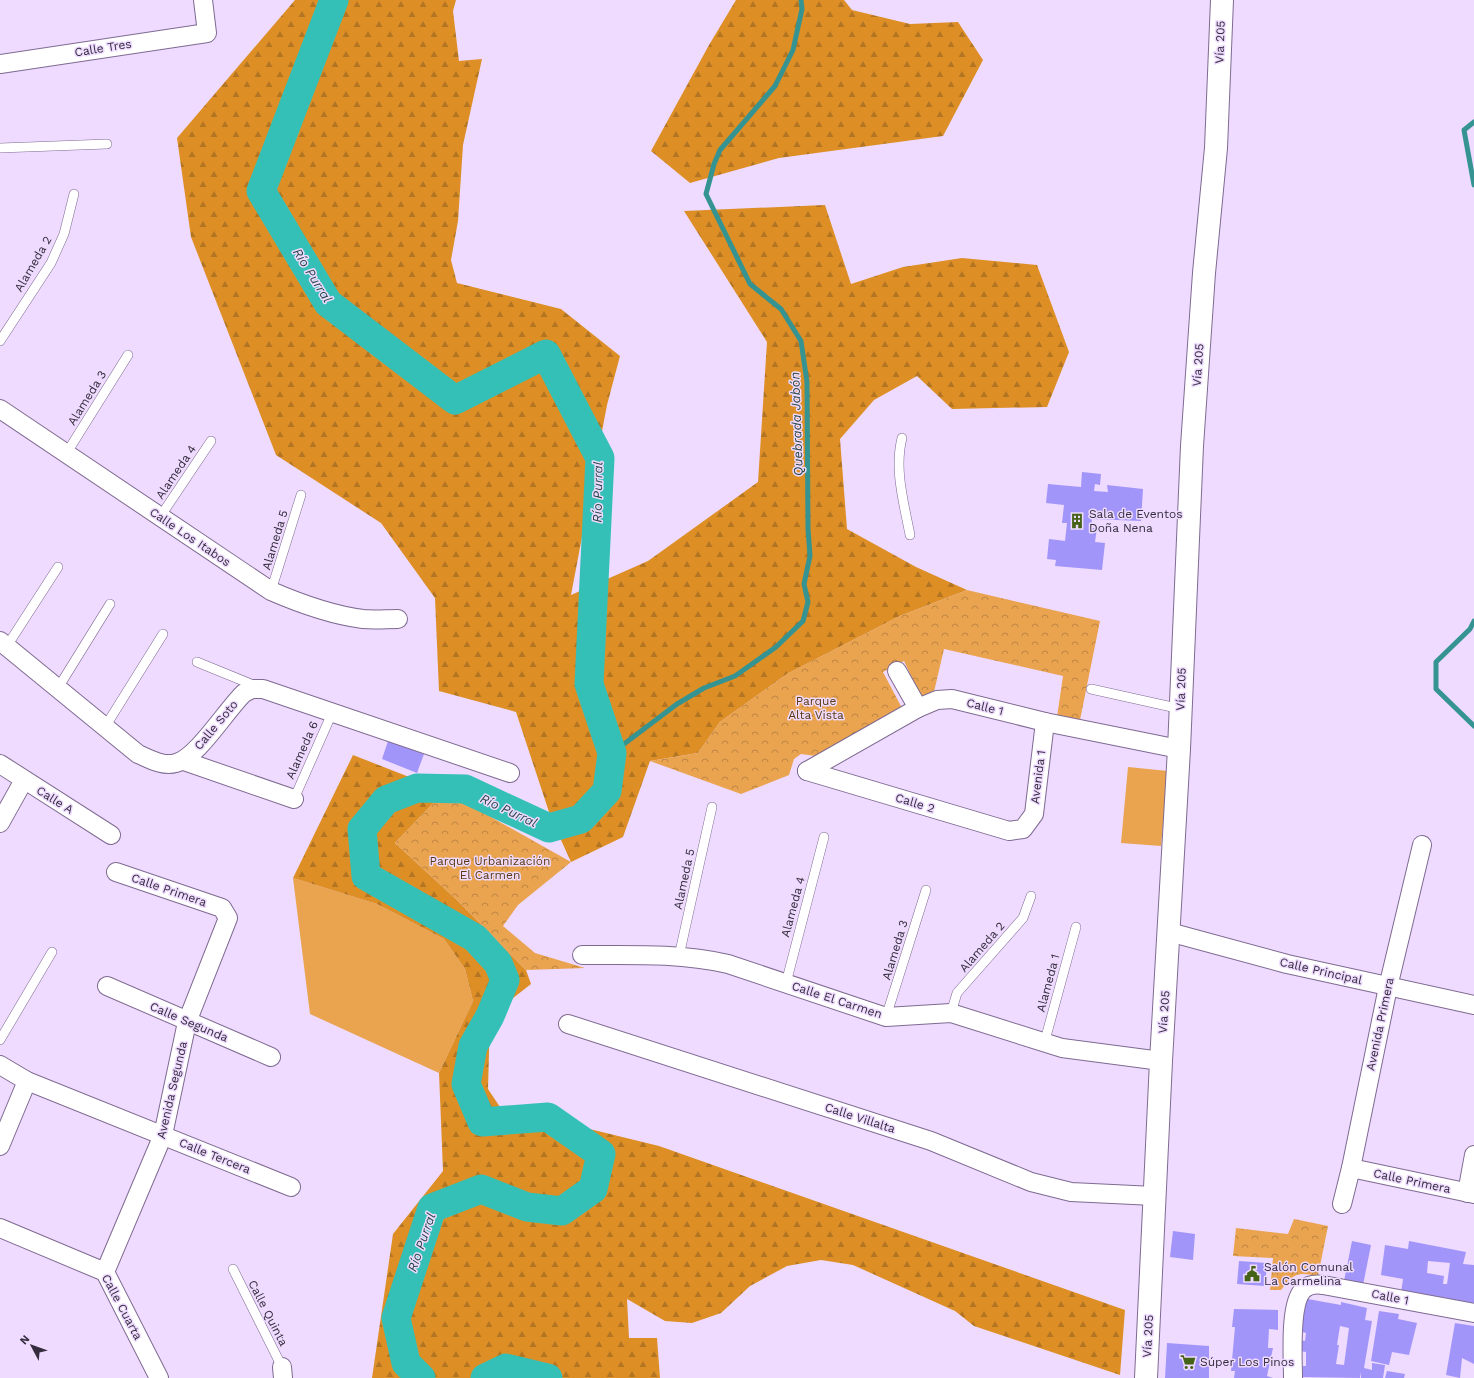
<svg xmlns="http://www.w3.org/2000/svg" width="1474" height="1378" font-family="'Work Sans',sans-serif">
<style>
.grass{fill:#eaa34f}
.forest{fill:url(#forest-firs)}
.park{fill:url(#park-crowns)}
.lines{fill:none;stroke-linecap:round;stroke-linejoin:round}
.stream{stroke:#359492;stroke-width:5}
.river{stroke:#35c0b7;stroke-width:29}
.building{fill:#a295fa;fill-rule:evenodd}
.service-casing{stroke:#7f6a91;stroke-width:10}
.minor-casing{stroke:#7f6a91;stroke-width:20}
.secondary-casing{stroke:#7f6a91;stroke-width:24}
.service{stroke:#fff;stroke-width:9}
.minor{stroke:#fff;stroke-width:18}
.secondary{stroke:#fff;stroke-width:22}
.labels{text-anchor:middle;stroke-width:3;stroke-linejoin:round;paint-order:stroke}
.street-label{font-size:12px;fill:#352c3d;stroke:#eedbff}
.poi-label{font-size:12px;fill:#352c3d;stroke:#eedbff;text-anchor:start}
.park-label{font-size:12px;fill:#5a3a13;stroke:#eedbff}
.water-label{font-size:13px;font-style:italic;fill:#294643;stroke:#eedbff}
</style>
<defs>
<pattern id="forest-firs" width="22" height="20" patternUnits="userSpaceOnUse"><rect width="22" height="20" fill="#dd8f26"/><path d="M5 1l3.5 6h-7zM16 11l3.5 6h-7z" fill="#b47522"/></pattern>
<pattern id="park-crowns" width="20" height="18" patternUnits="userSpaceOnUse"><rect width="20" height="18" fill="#eaa34f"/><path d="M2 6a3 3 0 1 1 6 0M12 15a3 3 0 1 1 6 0" fill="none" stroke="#be8543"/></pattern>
</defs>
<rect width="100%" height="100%" fill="#eedbff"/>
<g class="grass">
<path d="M1128,767L1168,771L1161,846L1121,843Z"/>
<path d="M293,878L377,904L444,939L465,969L473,1001L439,1073L310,1014Z"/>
</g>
<g class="forest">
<path d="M295,0H456L453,11L459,61L482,59L463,145L458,221L451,260L457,283L561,309L620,356L607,405L571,595L648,561L758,482L767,342L684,211L825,205L851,284L903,267L962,258L1037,265L1069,352L1047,407L952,409L917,376L874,400L840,439L847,529L916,567L967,590L900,616L787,674L720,722L698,753L650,761L623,837L571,862L551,818L516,712L439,691L435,598L381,523L276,455L191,237L177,138Z"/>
<path d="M736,0H844L852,10L910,24L958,22L983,60L943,136L779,158L690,183L651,151L709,45Z"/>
<path d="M353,755L445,791L395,843L457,900L526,970L531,984L490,1016L488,1089L500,1107L659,1146L1125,1310L1120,1375L974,1326L955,1311L853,1265L821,1260L787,1266L750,1286L721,1313L692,1323L665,1321L627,1299L629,1338H657L660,1378H372L393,1234L443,1171L439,1073L473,1001L465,969L444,939L377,904L293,878Z"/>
</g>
<g class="park">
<path d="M967,590L1100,621L1080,720L1057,717L1063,676L944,649L933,696L922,699L904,661L883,672L903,710L816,756L801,754L794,759L789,775L741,794L650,761L698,753L720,722L787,674L900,616Z"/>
<path d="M445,791L571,862L518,905L503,926L535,953L585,968L526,970L457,900L395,843Z"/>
<path d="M1294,1219L1328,1226L1318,1276C1297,1272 1294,1273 1281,1290H1270L1273,1258L1233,1256L1236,1228L1288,1234Z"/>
</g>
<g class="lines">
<g class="stream">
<path d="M1474,122L1464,130L1474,185"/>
<path d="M1474,621L1470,629L1436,662V689L1474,726"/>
<path d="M612,753L677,704L704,688L735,676L776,647L803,621L808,602L804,584L810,556L808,529L807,382L801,341L781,309L750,284L706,194L714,164L720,150L775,86L793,50L802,9L801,0"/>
</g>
<g class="river">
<path d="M334,0L261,191L328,303L455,400L546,354L600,458L589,684L612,753L607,791L581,819L549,828L465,789L417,788L386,800L362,829L366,876L475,938L498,963L505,980L490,1016L473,1046L466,1084L482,1122L548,1117L601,1154L593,1189L562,1211L527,1207L481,1189L432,1208L396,1318L406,1363L421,1378"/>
<path d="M485,1378L506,1368L548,1378"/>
</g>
</g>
<g class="building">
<path d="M1082,472L1101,474L1100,485L1095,484L1094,491L1108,492L1107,485L1143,489L1141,521L1092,519L1091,528H1097L1095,542L1105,543L1102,570L1055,566L1056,560L1047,559L1049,539L1065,541L1067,523H1062L1064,505L1046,503L1048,484L1081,487Z"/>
<path d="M388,741L424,754L417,773L382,759Z"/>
<path d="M1173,1231L1195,1234L1193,1260L1170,1257Z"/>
<path d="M1352,1241L1371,1245L1363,1285L1344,1281Z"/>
<path d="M1409,1241L1466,1252L1463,1264L1474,1265V1304L1441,1297V1301L1401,1293L1403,1279L1381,1275L1385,1245L1408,1249ZM1428,1261L1450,1263L1447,1284H1443L1444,1276L1427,1273Z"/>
<path d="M1239,1261L1267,1263L1265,1286L1237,1284Z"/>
<path d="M1302,1298L1341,1305V1302L1367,1308L1365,1320L1372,1321L1364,1368L1372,1370V1363L1385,1365L1383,1378H1361V1372L1360,1378L1301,1377L1303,1366H1306V1352L1294,1350L1296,1339L1305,1341L1306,1333L1295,1330ZM1340,1326L1349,1328L1344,1365L1336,1364L1339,1345H1337Z"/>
<path d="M1234,1309L1278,1310V1330L1269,1329L1268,1348H1273L1267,1376L1273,1378H1234L1235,1371H1231L1235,1327H1232Z"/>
<path d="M1379,1311L1399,1314L1398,1319L1417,1323L1409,1355L1392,1352L1389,1365L1371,1361Z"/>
<path d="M1455,1323L1474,1326V1364L1462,1358L1460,1378L1446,1375Z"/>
<path d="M1167,1343L1209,1346V1378H1165Z"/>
<path d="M1387,1371L1405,1374L1404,1378H1385Z"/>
</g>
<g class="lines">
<defs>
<g id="service">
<path d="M0,148L107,144"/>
<path d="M0,341L51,263L64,234L74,194"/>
<path d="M902,438C894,470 904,503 910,535"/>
<path d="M66,454L128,355"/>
<path d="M160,517L211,441"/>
<path d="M271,591L301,495"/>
<path d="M7,646L58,567"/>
<path d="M197,662L256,686"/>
<path d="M58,688L110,604"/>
<path d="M1091,689L1181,709"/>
<path d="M105,727L163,634"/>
<path d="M294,799L333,711"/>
<path d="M679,956L712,807"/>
<path d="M786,983L824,837"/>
<path d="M951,1013L957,993L1023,918L1031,896"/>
<path d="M886,1017L926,890"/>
<path d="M0,1040L52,952"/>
<path d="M1044,1044L1076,927"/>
<path d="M233,1269L282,1367"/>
</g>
<g id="minor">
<path d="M0,64L207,33L203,0"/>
<path d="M0,409L271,591C301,604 331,615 363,619C374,620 386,619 398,619"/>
<path d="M0,641L138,754C150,759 163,767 176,763C197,758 227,709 244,693L252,689H263L510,773"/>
<path d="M897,671L918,708"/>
<path d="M184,761L294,799"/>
<path d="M0,764L111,835"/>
<path d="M807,771L918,708L937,700L952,699L1045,722L1179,749"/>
<path d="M807,771L1009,831L1023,829L1034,814L1045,722"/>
<path d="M0,823L24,780"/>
<path d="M1169,932L1287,964L1474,1005"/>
<path d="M582,955C632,955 680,953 728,964L886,1017L951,1013L1062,1048L1161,1061"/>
<path d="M107,986L271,1057"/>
<path d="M568,1024L931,1141L1031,1182L1071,1192L1154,1196"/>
<path d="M0,1065L27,1081L291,1187"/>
<path d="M0,1146L27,1081"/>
<path d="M1351,1168L1474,1194"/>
<path d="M1467,1193L1474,1155"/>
<path d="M1342,1204L1351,1168L1388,987L1422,845"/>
<path d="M0,1228L105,1272L159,1378"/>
<path d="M105,1272L163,1135L187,1022L228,918L222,908L116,872"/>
<path d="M282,1367L283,1378"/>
<path d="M1293,1378C1293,1358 1289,1304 1303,1290C1308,1285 1316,1284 1323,1285L1474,1313"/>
</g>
<path id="secondary" d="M1146,1378L1161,1061L1179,749L1192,446L1204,273L1216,148L1222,0"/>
</defs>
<use href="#service" class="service-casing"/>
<use href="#minor" class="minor-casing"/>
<use href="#secondary" class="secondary-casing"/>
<use href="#service" class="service"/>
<use href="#minor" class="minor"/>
<use href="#secondary" class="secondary"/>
</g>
<defs>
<symbol id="building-bare" viewBox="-9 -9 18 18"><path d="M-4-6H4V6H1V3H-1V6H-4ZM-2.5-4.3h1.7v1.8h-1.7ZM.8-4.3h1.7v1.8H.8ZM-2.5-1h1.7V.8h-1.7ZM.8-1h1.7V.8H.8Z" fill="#456316" stroke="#eedbff" stroke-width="2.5" paint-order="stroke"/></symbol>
<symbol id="civic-bare" viewBox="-9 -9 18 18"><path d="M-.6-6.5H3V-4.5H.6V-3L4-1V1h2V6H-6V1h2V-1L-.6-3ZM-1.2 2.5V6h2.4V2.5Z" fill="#456316" stroke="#eedbff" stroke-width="2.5" paint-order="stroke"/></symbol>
<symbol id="supermarket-bare" viewBox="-9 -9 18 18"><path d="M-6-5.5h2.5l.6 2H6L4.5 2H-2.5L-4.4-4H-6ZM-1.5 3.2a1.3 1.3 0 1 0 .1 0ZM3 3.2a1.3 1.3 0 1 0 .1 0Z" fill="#456316" stroke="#eedbff" stroke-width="2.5" paint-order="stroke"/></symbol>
</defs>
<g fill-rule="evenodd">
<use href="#building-bare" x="1066" y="510" width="22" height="22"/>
<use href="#civic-bare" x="1241" y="1263" width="22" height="22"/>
<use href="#supermarket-bare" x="1177" y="1351" width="22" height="22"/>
</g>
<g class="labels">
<g class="street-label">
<text transform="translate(1220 42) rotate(-88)" y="4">Vía 205</text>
<text transform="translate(103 48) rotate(-9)" y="4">Calle Tres</text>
<text transform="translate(33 264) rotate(-60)" y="4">Alameda 2</text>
<text transform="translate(1198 365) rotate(-86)" y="4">Vía 205</text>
<text transform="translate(87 398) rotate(-58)" y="4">Alameda 3</text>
<text transform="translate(176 472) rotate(-56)" y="4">Alameda 4</text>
<text transform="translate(190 537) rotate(34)" y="4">Calle Los Itabos</text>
<text transform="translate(275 540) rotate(-73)" y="4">Alameda 5</text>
<text transform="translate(1181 689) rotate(-88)" y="4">Vía 205</text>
<text transform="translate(985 707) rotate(14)" y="4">Calle 1</text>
<text transform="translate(216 725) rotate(-50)" y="4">Calle Soto</text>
<text transform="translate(302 750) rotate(-66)" y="4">Alameda 6</text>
<text transform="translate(1038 777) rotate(-83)" y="4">Avenida 1</text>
<text transform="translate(55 800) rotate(32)" y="4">Calle A</text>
<text transform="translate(915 803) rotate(17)" y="4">Calle 2</text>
<text transform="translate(684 879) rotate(-78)" y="4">Alameda 5</text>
<text transform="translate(169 890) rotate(19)" y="4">Calle Primera</text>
<text transform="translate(793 907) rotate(-75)" y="4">Alameda 4</text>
<text transform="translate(982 947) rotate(-49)" y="4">Alameda 2</text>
<text transform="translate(895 950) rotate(-73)" y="4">Alameda 3</text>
<text transform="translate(1321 971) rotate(13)" y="4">Calle Principal</text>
<text transform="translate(1048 983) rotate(-75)" y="4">Alameda 1</text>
<text transform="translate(837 1000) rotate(18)" y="4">Calle El Carmen</text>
<text transform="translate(1164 1012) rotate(-86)" y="4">Vía 205</text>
<text transform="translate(189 1022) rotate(23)" y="4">Calle Segunda</text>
<text transform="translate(1380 1024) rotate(-78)" y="4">Avenida Primera</text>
<text transform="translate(172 1090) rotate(-77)" y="4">Avenida Segunda</text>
<text transform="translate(860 1118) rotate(18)" y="4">Calle Villalta</text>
<text transform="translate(215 1156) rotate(22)" y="4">Calle Tercera</text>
<text transform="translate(1412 1181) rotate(12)" y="4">Calle Primera</text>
<text transform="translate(1390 1297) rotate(11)" y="4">Calle 1</text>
<text transform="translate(122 1307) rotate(62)" y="4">Calle Cuarta</text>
<text transform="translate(268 1313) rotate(63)" y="4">Calle Quinta</text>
<text transform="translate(1148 1336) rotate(-87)" y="4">Vía 205</text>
</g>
<g class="poi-label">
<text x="1089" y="518">Sala de Eventos<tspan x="1089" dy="14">Doña Nena</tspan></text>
<text x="1264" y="1271">Salón Comunal<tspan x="1264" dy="14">La Carmelina</tspan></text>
<text x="1200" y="1366">Súper Los Pinos</text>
</g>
<g class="park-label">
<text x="816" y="705">Parque<tspan x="816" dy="14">Alta Vista</tspan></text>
<text x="490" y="865">Parque Urbanización<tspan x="490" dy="14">El Carmen</tspan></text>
</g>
<g class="water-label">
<text transform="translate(313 275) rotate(58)" y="5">Río Purral</text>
<text transform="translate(796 424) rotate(-92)" y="5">Quebrada Jabón</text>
<text transform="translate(597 492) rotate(-89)" y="5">Río Purral</text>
<text transform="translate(509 810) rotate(25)" y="5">Río Purral</text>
<text transform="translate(421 1242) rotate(-71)" y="5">Río Purral</text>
</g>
</g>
<g transform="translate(32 1346) rotate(311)" stroke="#eedbff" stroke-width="3" paint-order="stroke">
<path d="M0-3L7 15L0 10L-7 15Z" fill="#352c3d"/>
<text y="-6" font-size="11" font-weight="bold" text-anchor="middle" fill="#352c3d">N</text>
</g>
</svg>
